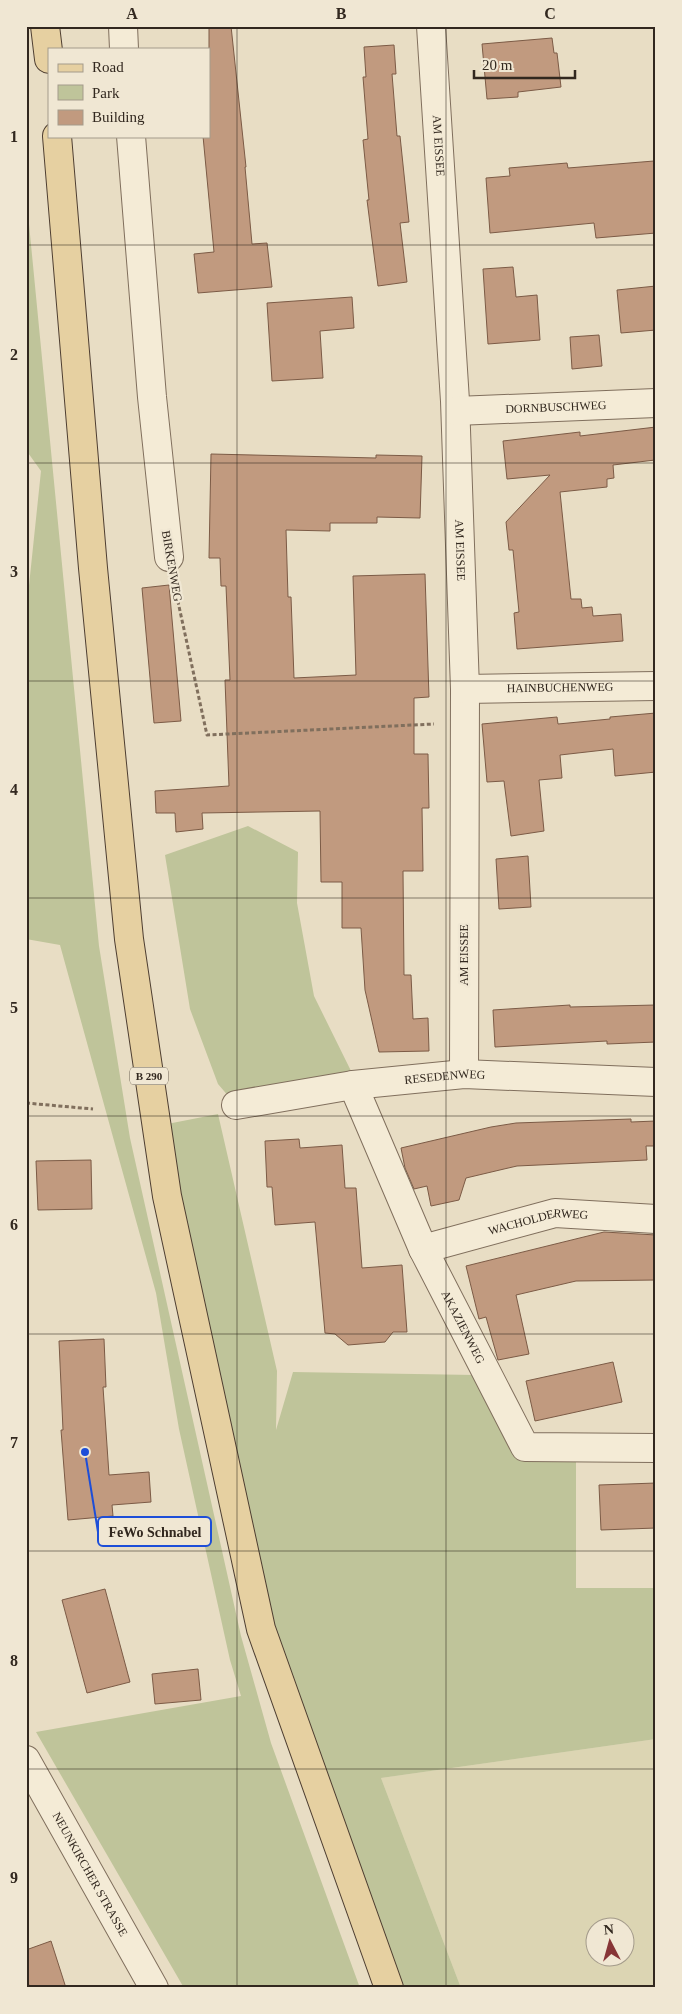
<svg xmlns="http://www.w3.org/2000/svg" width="682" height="2014" font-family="'Times New Roman',serif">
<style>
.farmland{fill:#dcd5b3;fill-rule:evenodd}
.green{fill:#bfc49a}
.building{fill:#c19a7f;stroke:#7c5b46}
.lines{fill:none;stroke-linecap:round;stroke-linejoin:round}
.minor-casing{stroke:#806f5d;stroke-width:30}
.primary-casing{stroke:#4e3e31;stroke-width:30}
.path{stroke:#806f5d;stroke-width:3;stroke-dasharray:4 2.5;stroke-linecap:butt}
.minor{stroke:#f4ebd6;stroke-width:28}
.primary{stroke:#e6d0a1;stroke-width:28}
.grid{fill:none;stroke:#32281f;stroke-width:1;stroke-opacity:0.55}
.labels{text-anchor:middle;stroke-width:4.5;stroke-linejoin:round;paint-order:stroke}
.shield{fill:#f0e7d3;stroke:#6b6155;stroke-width:1}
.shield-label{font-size:11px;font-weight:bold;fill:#32281f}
.street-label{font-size:12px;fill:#32281f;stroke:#f0e7d3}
.leader{fill:none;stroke:#1d4ed8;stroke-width:2}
.callout-dot{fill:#1d4ed8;stroke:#f0e7d3;stroke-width:2}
.callout{fill:#f0e7d3;stroke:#1d4ed8;stroke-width:2}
.callout-label{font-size:14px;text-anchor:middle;font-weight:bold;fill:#32281f}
.neatline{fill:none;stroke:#32281f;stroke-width:2}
.grid-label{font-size:16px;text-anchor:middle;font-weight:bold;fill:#32281f}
</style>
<rect width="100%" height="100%" fill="#e8ddc4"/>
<path class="farmland" d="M656,1739V1988H461L381,1778ZM594,1926H624V1956H594Z"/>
<g class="green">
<path d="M26,193L99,946L130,1138L241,1636L271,1743L360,1988H184L36,1732L241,1696L230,1660L179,1429L156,1293L60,945L26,939V614L41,471L26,450Z"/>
<path d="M248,826L298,852L297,903L314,996L353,1075L236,1105L218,1084L190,1009L165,855Z"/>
<path d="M218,1114L277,1371L276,1430L293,1372L475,1375L525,1447H576V1588H656V1739L381,1778L461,1988H389L289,1703L157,1126Z"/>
</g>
<g class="building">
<path d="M209,26H231L246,167H245L252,244L267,243L272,287L198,293L194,254L214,252L203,136H209Z"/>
<path d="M552,38L554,53H557L561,87L518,92V97L487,99L482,44Z"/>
<path d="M394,45L396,74H392L397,136H400L409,222L400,223L407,282L378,286L367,200H369L363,140L368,139L363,77H366L364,47Z"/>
<path d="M654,161L656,233L596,238L594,223L490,233L486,178L510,176L509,168L567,163L568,168Z"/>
<path d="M513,267L516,297L537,295L540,340L488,344L483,269Z"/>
<path d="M656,286V330L621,333L617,290Z"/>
<path d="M352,297L354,328L320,331L323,378L272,381L267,303Z"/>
<path d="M599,335L602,366L572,369L570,337Z"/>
<path d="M656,427L655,460L613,465L614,478L607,479V487L560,492L571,599H581L582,608L592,607L593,616L621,614L623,641L517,649L514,613L519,612L513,550H509L506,522L550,475L507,479L503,441L580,432V436Z"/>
<path d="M211,454L376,458V455L422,456L420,518L377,517V523H330V531L286,530L288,597H291L294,678L356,675L353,576L425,574L429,697L414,698V754H428L429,808H422L423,871H403L404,975H411L413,1019L428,1018L429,1051L379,1052L365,990L361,928H342V882H321L320,811L202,813L203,829L176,832L175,813H156L155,791L229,786L225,680H230L226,586H221L220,558H209Z"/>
<path d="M169,585L181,721L154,723L142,588Z"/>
<path d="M656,713V772L615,776L613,749L560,755L562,778L539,780L544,831L511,836L504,781L487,782L482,724L557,717L558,724L610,719V717Z"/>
<path d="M528,856L531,907L499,909L496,859Z"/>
<path d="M570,1005V1007L656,1005V1042L607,1044V1041L495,1047L493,1010Z"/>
<path d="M631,1119V1122L656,1121V1146H646L647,1160L517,1166L504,1169L466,1178L459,1200L431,1206L427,1186L414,1189L405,1168L401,1148L491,1127L516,1123Z"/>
<path d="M299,1139L300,1148L342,1145L345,1188H356L362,1268L402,1265L407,1332H393L385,1342L348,1345L335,1334L325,1333L315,1222L275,1225L272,1187H267L265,1141Z"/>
<path d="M91,1160L92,1209L38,1210L36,1161Z"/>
<path d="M604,1232L656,1235V1280L576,1281L516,1295L529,1354L498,1360L486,1317L479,1319L466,1266Z"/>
<path d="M104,1339L106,1387H103L109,1475L149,1472L151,1502L112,1505L113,1516L68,1520L61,1430H63L59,1341Z"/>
<path d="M613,1362L622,1402L535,1421L526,1381Z"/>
<path d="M656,1483V1528L601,1530L599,1485Z"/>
<path d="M105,1589L130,1682L87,1693L62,1600Z"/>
<path d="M198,1669L201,1700L155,1704L152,1674Z"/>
<path d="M51,1941L66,1988H30L26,1977V1950Z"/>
</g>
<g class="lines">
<defs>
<g id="minor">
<path d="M123,26L124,49"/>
<path id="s1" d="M431,26L455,401L465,689L464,1074"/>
<path d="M131,136L152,397L169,557"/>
<path id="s2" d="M456,411L656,403"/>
<path id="s3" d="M465,689L656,686"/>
<path id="s4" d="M353,1085L423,1249L525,1447L656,1448"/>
<path id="s5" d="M236,1105L353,1085L464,1074L656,1082"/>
<path id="s6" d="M423,1249L555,1213L656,1219"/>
<path id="s7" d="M26,1760L154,1988"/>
</g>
<g id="primary">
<path d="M45,26L49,59"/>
<path d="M57,136L93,568L129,939L167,1196L261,1629L389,1988"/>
</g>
</defs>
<use href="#minor" class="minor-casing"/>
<use href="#primary" class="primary-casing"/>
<g class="path">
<path d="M175,588L207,735L434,724"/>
<path d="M26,1103L93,1109"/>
</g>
<use href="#minor" class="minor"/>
<use href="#primary" class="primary"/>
</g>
<path class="grid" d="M237,26V1988M446,26V1988M26,245H656M26,463H656M26,681H656M26,898H656M26,1116H656M26,1334H656M26,1551H656M26,1769H656"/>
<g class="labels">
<rect class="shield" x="130" y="1067.5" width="38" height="17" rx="4"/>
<g class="shield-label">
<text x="149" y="1080">B 290</text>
</g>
<g class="street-label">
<text dy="4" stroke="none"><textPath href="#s1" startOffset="120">AM EISSEE</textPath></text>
<text dy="4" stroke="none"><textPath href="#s2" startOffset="100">DORNBUSCHWEG</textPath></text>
<text dy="4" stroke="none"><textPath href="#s1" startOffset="525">AM EISSEE</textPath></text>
<text transform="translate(172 566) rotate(80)" y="4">BIRKENWEG</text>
<text dy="4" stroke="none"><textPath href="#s3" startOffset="95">HAINBUCHENWEG</textPath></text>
<text transform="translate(464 955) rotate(-90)" y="4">AM EISSEE</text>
<text dy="4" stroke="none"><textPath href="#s5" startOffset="211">RESEDENWEG</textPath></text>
<text dy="4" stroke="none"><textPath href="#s6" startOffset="119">WACHOLDERWEG</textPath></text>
<text dy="4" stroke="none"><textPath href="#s4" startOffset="266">AKAZIENWEG</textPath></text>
<text dy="4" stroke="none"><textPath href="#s7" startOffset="131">NEUNKIRCHER STRASSE</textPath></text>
</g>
</g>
<path class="leader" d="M85 1452L98 1532"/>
<circle class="callout-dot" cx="85" cy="1452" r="5"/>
<rect class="callout" x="98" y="1517" width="113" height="29" rx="5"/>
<g class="callout-label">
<text x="155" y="1537">FeWo Schnabel</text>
</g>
<rect width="682" height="2014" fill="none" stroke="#f0e7d3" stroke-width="55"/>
<rect x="48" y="48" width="162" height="90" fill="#f0e7d3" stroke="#a49b8b"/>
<rect x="58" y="64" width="25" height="8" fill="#e6d0a1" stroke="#a49b8b"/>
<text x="92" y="72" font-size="15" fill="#32281f">Road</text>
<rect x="58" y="85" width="25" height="15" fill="#bfc49a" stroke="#a49b8b"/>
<text x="92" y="98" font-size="15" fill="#32281f">Park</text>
<rect x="58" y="110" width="25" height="15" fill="#c19a7f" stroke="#a49b8b"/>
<text x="92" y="122" font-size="15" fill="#32281f">Building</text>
<g transform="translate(610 1942) rotate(354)"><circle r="24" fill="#f0e7d3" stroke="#a49b8b"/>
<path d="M0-4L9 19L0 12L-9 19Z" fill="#873536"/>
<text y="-8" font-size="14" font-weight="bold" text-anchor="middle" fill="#32281f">N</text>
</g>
<path d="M474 70v8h101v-8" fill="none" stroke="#32281f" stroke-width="2.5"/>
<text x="482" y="70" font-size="15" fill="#32281f" stroke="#f0e7d3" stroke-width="4" paint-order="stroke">20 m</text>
<rect x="28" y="28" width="626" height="1958" class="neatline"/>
<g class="grid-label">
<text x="132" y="19">A</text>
<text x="341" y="19">B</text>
<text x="550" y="19">C</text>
<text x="14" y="142">1</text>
<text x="14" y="360">2</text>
<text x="14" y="577">3</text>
<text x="14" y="795">4</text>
<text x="14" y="1013">5</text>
<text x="14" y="1230">6</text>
<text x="14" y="1448">7</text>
<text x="14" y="1666">8</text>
<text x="14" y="1883">9</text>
</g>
</svg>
